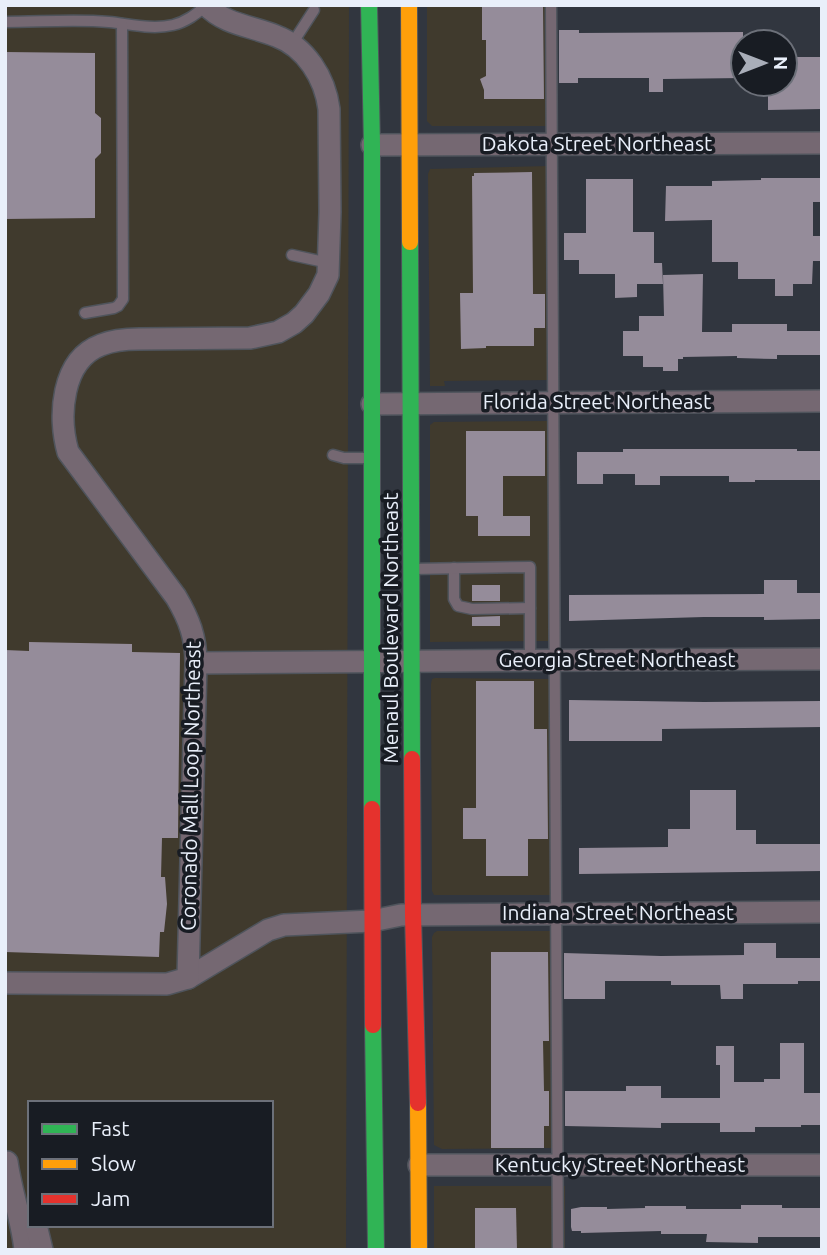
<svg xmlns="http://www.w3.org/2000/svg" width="827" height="1255" font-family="Ubuntu,sans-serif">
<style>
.commercial{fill:#403a2d;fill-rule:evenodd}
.building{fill:#958c9a}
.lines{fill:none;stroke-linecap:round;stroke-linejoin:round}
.lane-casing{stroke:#4f545c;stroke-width:13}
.street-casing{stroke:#4f545c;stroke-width:24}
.fast-casing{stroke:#4f545c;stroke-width:18}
.slow-casing{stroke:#4f545c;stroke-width:18}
.jam-casing{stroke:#4f545c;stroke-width:18}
.lane{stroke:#756872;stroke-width:10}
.street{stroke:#756872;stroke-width:21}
.fast{stroke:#30b455;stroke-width:16}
.slow{stroke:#ff9f0a;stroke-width:16}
.jam{stroke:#e5322d;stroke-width:16}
.labels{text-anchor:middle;stroke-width:7;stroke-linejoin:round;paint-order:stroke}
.street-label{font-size:21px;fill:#e9effa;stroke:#181c23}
</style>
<rect width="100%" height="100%" fill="#31363f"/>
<g class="commercial">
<path d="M5,5H349L346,1250H5ZM30,1103H271V1225H30Z"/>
<path d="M427,5H546V126H432L427,121Z"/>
<path d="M549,166L548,380L444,381L445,386H430L428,174L430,169Z"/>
<path d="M549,421L551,641L430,642V425L434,422Z"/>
<path d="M435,678L551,679L552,895H434L432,891L431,684L432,679Z"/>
<path d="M437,931H554L552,1148L442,1149L434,1145L432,937L434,933Z"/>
<rect x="434" y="1186" width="131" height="64"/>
</g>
<g class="building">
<path d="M482,5H543L544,99H484V90L480,79L486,76V40H482Z"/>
<path d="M559,30H579V33L743,32V78L663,79V92H649V78H578V83H559Z"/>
<path d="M5,52L95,53V113L101,118V153L95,159V218L5,219Z"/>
<path d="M785,57H822V109L768,110V84H785Z"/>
<path d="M532,172L533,294H545V328H534V346H486V348L461,349L460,293H473L472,176H474V173Z"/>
<path d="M761,178H822V202H813V236H822V261H813L812,284H793V296H775V279H738V262H712V220L665,221L666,186H712V181L761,180Z"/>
<path d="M586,179H633V232H654V263H662L663,284H637V297L615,298V274H579V260H564V233H586Z"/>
<path d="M703,274L702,332H732V324H787V331H822V355H777V359L737,358V356L683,357V359H678V371H663V367H643V356H623V331H639V316H664L663,275Z"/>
<path d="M466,431H545V476H503V516H530V536H478V516H466Z"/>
<path d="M623,449H797V451H822V480H755V482H729V476H660V485H635V474H603V484H577V452H623Z"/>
<path d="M764,580H797V593H822V619L764,620V617H704L569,621V595L764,594Z"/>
<rect x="472" y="585" width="28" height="16"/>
<path d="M500,616V626H472V617Z"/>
<path d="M29,642L132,644V652L180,653L178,838H162L161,877H165L167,904L164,932H160L159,957L5,952V650L29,651Z"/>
<path d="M476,681H534V729H547L548,839H528V876H486V839H463V808H476Z"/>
<path d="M569,700L704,702L822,701V727L662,729V741H569Z"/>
<path d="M690,790H736V830H756V844H822V871L579,874V848L668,847V829H690Z"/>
<path d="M744,943H776V958H822V981H798V984H743V999H721L720,985H671V981H605V999H564V953L661,956L744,955Z"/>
<path d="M491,952H548L549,1041H543L544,1091H549V1126H544V1148H491Z"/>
<path d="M780,1043H804V1093H822V1125H801V1127H755V1132H720V1123H661V1128L565,1126V1091H626V1086H661V1098H720V1065H716V1046H734V1082H764V1079H780Z"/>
<path d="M741,1205H782V1208H822V1237H758V1243L706,1242L707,1234H661V1231L581,1233V1231H572L571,1227V1209L581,1207H607V1209L645,1208V1206H686V1209H741Z"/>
<path d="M475,1208H516L517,1250H475Z"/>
</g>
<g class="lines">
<defs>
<g id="lane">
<path d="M551,5L558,1250"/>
<path d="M5,22C39,22 75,19 109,22C130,24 152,30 173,25C186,22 196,14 206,6"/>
<path d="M292,44L314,10"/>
<path d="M292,255L329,263"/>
<path d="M85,313L114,308L118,306L123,299L122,24"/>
<path d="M333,455L344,458H372"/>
<path d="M454,568V599L458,606L472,609L530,608"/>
<path d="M412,569L530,567V660"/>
</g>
<g id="street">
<path d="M372,145L822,143"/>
<path d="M372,404L822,401"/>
<path d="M196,663C405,662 613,659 822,659"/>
<path d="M188,978L268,930L284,925L372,921L401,915L822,912"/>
<path d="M5,983L167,984L188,978L196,663C196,637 189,619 176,597L68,452C58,417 61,360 101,345C113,340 127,339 139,339L250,338L278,332L294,323L304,314L319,294L328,275L330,212L329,109C325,78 306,47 276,36C252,26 225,25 206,5"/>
<path d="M7,1162C11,1192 22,1220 25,1250"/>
<path d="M419,1165H822"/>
<path d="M36,1225L42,1250"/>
</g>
<g id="fast">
<path d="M369,5L372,145V809"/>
<path d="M410,242L412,759"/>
<path d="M373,1025L376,1250"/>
</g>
<g id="slow">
<path d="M409,5L410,242"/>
<path d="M418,1103L419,1250"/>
</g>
<g id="jam">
<path d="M412,759L413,915L418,1103"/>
<path d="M372,809L373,1025"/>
</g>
</defs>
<use href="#lane" class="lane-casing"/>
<use href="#street" class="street-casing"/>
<use href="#fast" class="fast-casing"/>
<use href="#slow" class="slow-casing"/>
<use href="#jam" class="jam-casing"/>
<use href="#lane" class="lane"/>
<use href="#street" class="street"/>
<use href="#fast" class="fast"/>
<use href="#slow" class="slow"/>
<use href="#jam" class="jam"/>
</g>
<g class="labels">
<g class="street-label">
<text x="597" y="151">Dakota Street Northeast</text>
<text x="597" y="409">Florida Street Northeast</text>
<text transform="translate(391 628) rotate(-90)" y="7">Menaul Boulevard Northeast</text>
<text x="617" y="667">Georgia Street Northeast</text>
<text transform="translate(191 786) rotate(-89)" y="7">Coronado Mall Loop Northeast</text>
<text x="618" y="920">Indiana Street Northeast</text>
<text x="620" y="1172">Kentucky Street Northeast</text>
</g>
</g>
<rect width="827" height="1255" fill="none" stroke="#e9effa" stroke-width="14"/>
<rect x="28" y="1101" width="245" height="126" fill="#181c23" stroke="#6c7079" stroke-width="2"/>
<rect x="42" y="1124" width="35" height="10" fill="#30b455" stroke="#6c7079" stroke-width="2"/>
<text x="91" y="1136" font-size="21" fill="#e9effa">Fast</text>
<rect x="42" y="1159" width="35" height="10" fill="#ff9f0a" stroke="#6c7079" stroke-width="2"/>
<text x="91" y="1171" font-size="21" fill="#e9effa">Slow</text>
<rect x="42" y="1194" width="35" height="10" fill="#e5322d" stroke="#6c7079" stroke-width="2"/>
<text x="91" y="1206" font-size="21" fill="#e9effa">Jam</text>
<g transform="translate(764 63) rotate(90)"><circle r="33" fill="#181c23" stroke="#6c7079" stroke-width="2"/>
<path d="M0-5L12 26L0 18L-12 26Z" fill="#a9aeb9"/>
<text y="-10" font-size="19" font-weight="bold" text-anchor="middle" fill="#e9effa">N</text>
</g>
</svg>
